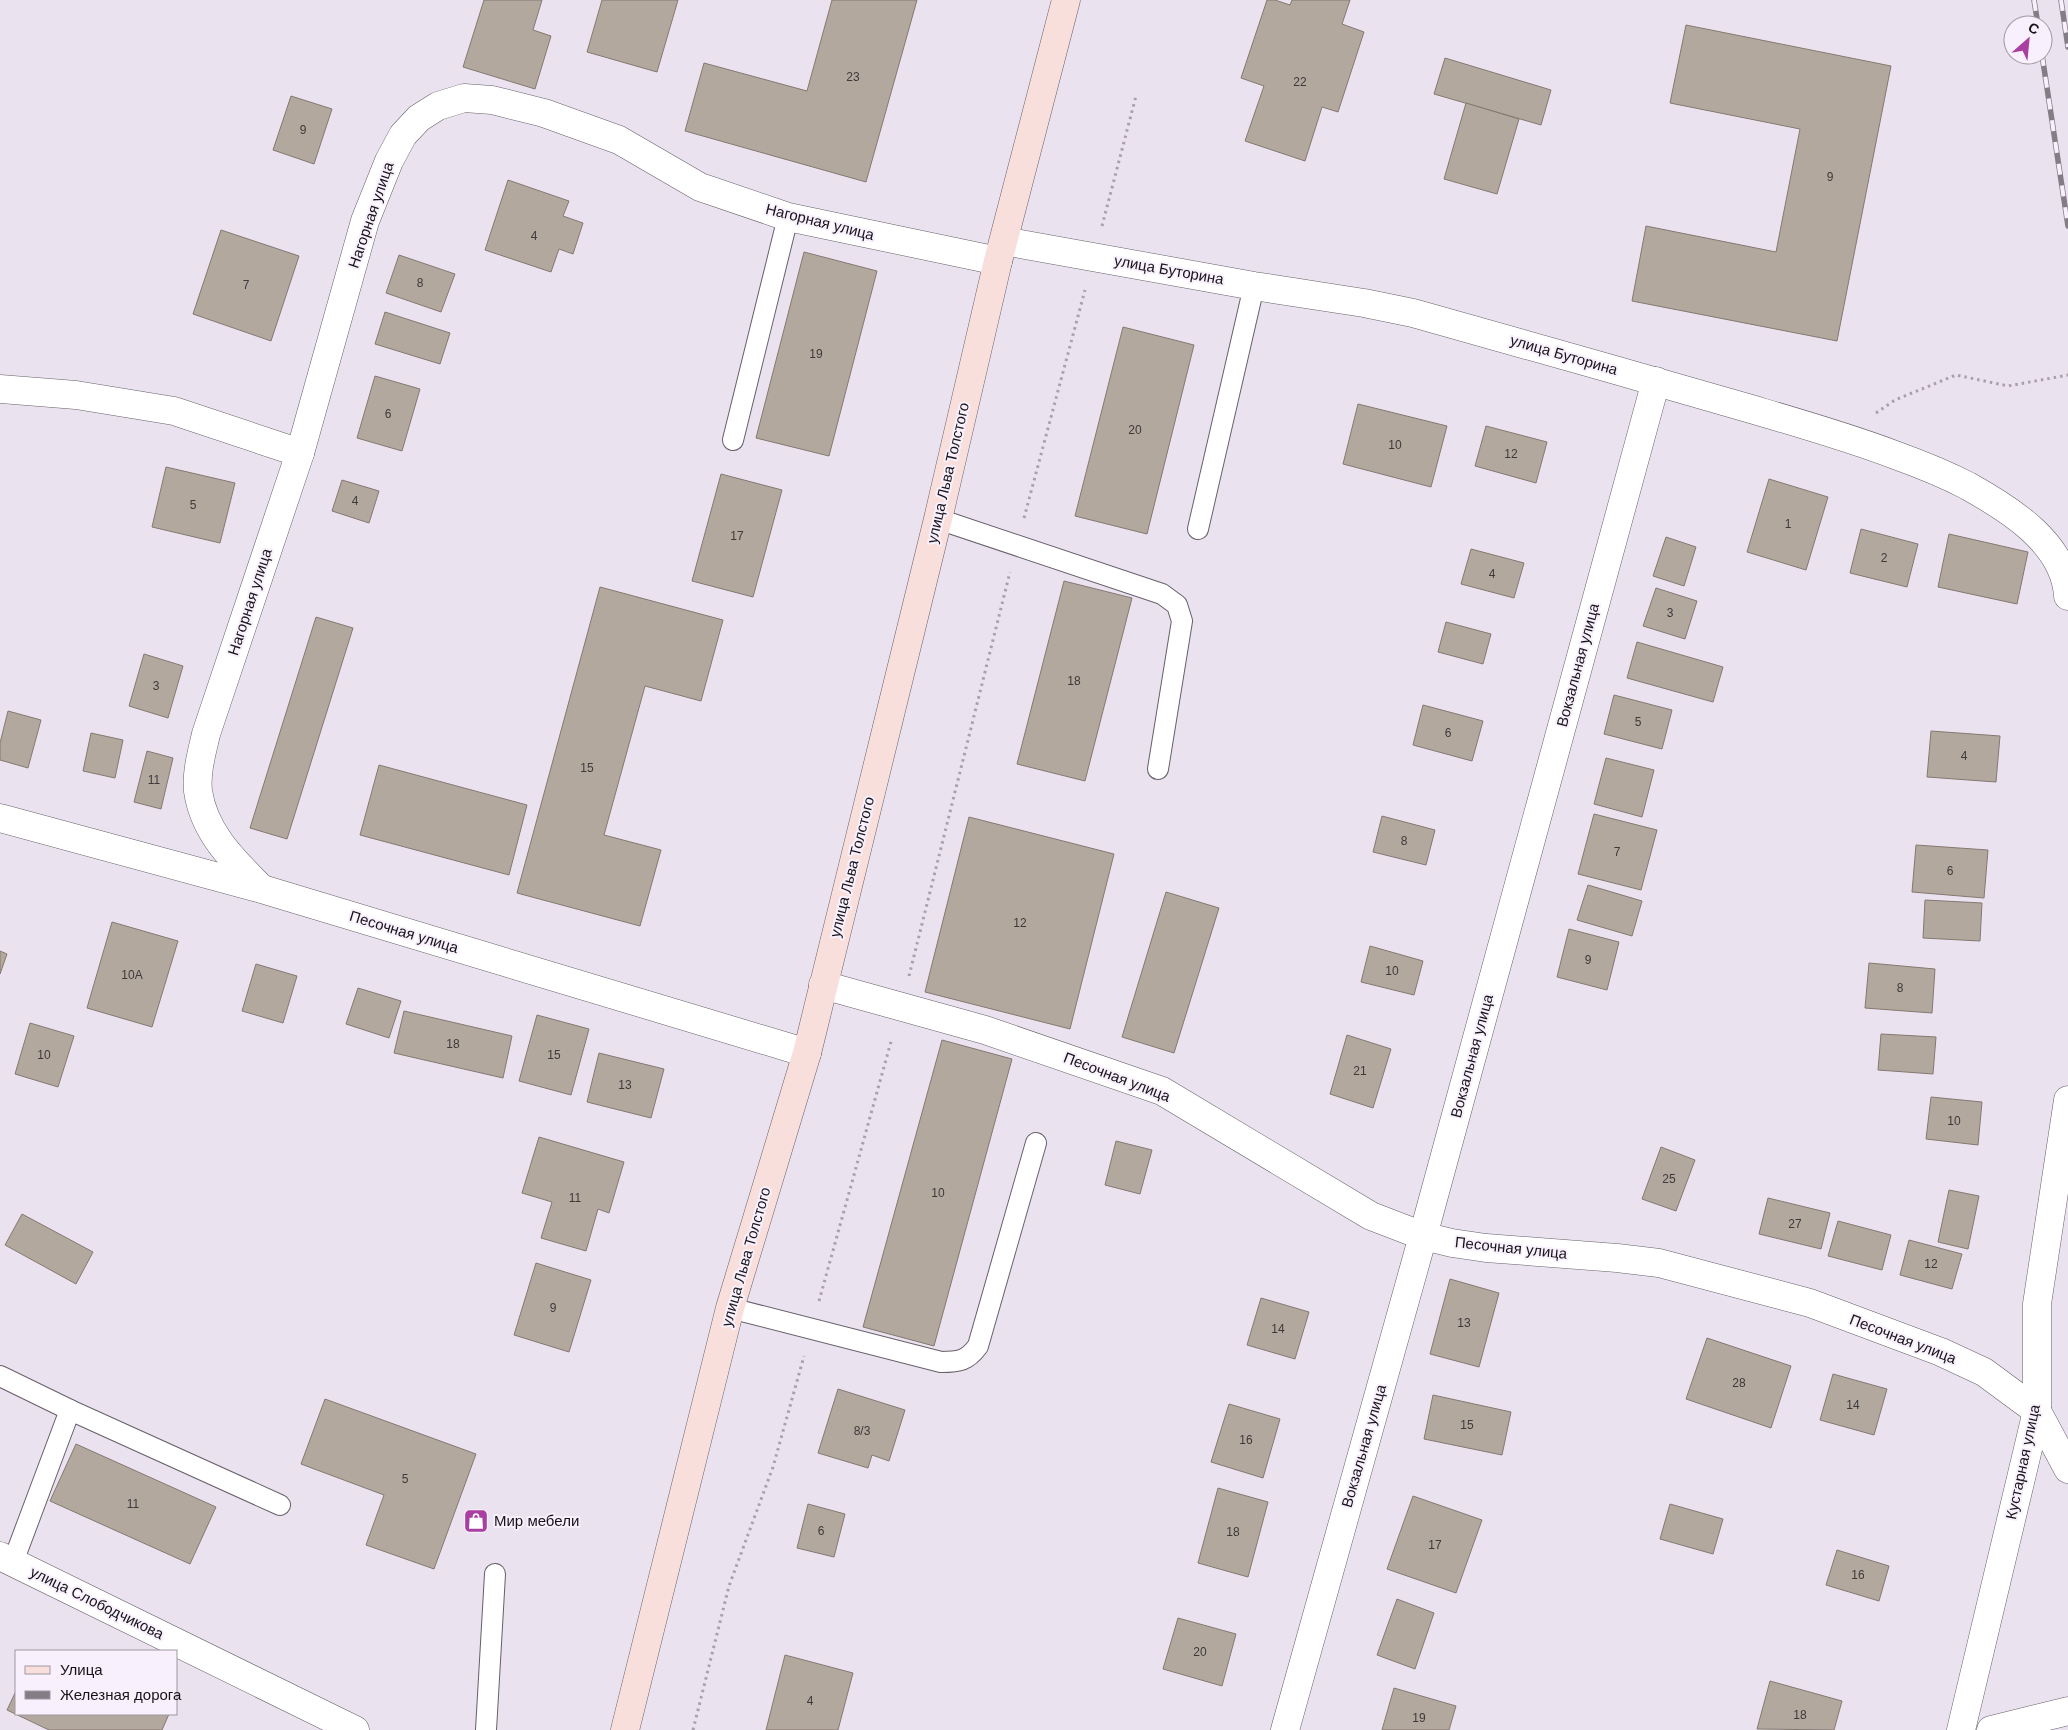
<svg xmlns="http://www.w3.org/2000/svg" width="2068" height="1730" font-family="Arial,sans-serif">
<style>
.building{fill:#b3a89e;stroke:#847971}
.lines{fill:none;stroke-linecap:round;stroke-linejoin:round}
.service-casing{stroke:#67606a;stroke-width:22}
.minor-casing{stroke:#67606a;stroke-width:29}
.secondary-casing{stroke:#67606a;stroke-width:29}
.path{stroke:#a8a1ab;stroke-width:3;stroke-dasharray:2.5 4;stroke-linecap:butt}
.service{stroke:#fff;stroke-width:20}
.minor{stroke:#fff;stroke-width:28}
.secondary{stroke:#f9dfdc;stroke-width:28}
.rail-casing{stroke:#837d86;stroke-width:5.5}
.rail{stroke:#f8f0fc;stroke-width:4;stroke-dasharray:11;stroke-linecap:butt}
.labels{text-anchor:middle;stroke-width:4;stroke-linejoin:round;paint-order:stroke}
.number-label{font-size:12px;fill:#3e393a}
.street-label{font-size:15px;fill:#171419;stroke:#f8f0fc}
.poi-label{font-size:15px;fill:#171419;stroke:#f8f0fc;text-anchor:start}
</style>
<rect width="100%" height="100%" fill="#ebe2ef"/>
<g class="building">
<path d="M484,0H542L533,30L551,36L535,89L463,67Z"/>
<path d="M602,0H678L657,72L587,52Z"/>
<path d="M832,0H917L866,182L685,131L704,63L807,91Z"/>
<path d="M1267,0H1275L1290,5L1292,0H1350L1342,24L1364,32L1338,112L1322,107L1305,161L1245,141L1264,86L1241,78Z"/>
<path d="M1686,25L1891,66L1837,341L1632,301L1646,226L1776,252L1800,129L1670,103Z"/>
<path d="M1445,58L1551,90L1541,125L1434,94Z"/>
<path d="M291,96L332,109L314,164L273,150Z"/>
<path d="M1466,103L1519,119L1497,194L1444,179Z"/>
<path d="M508,180L569,201L563,216L583,223L573,254L559,249L551,272L485,250Z"/>
<path d="M221,230L299,256L271,341L193,314Z"/>
<path d="M804,252L877,271L829,456L756,438Z"/>
<path d="M399,255L455,274L441,312L386,293Z"/>
<path d="M385,312L450,333L440,364L375,344Z"/>
<path d="M1123,327L1194,345L1147,534L1075,516Z"/>
<path d="M375,376L420,389L402,451L357,438Z"/>
<path d="M1358,404L1447,426L1431,487L1343,464Z"/>
<path d="M1486,426L1547,442L1536,483L1475,466Z"/>
<path d="M166,467L235,483L220,543L152,527Z"/>
<path d="M721,474L782,490L753,597L692,581Z"/>
<path d="M1769,479L1828,497L1806,570L1747,552Z"/>
<path d="M342,480L379,491L369,523L332,511Z"/>
<path d="M1861,529L1918,544L1907,587L1850,573Z"/>
<path d="M1949,534L2028,552L2017,604L1938,587Z"/>
<path d="M1666,537L1696,547L1684,586L1653,576Z"/>
<path d="M1471,549L1524,563L1514,598L1461,584Z"/>
<path d="M1064,581L1132,598L1085,781L1017,764Z"/>
<path d="M600,587L723,620L701,701L645,686L604,835L661,850L640,926L517,893Z"/>
<path d="M1656,588L1697,601L1685,639L1643,626Z"/>
<path d="M316,617L353,628L287,839L250,828Z"/>
<path d="M1446,622L1491,634L1483,664L1438,652Z"/>
<path d="M1637,642L1723,667L1713,702L1627,678Z"/>
<path d="M144,654L183,666L168,718L129,706Z"/>
<path d="M1614,695L1672,710L1662,749L1604,734Z"/>
<path d="M1423,705L1483,721L1472,761L1413,745Z"/>
<path d="M8,711L41,720L28,768L0,760V743Z"/>
<path d="M1931,731L2000,736L1996,782L1927,777Z"/>
<path d="M91,733L123,740L115,778L83,771Z"/>
<path d="M147,751L173,758L161,809L134,802Z"/>
<path d="M1606,758L1654,770L1642,817L1594,804Z"/>
<path d="M379,765L527,805L509,875L360,835Z"/>
<path d="M1594,814L1657,830L1641,890L1578,874Z"/>
<path d="M1382,816L1435,830L1426,865L1373,852Z"/>
<path d="M969,817L1114,854L1070,1029L925,992Z"/>
<path d="M1916,845L1988,850L1984,898L1912,892Z"/>
<path d="M1588,885L1642,901L1632,936L1577,920Z"/>
<path d="M1166,892L1219,908L1174,1053L1122,1037Z"/>
<path d="M1925,900L1982,903L1980,941L1923,938Z"/>
<path d="M112,922L178,941L152,1027L87,1008Z"/>
<path d="M1569,929L1619,942L1607,990L1557,977Z"/>
<path d="M1370,946L1423,961L1414,995L1361,982Z"/>
<path d="M0,951L7,954L0,974Z"/>
<path d="M1869,963L1935,969L1932,1013L1865,1008Z"/>
<path d="M256,964L297,976L283,1023L242,1011Z"/>
<path d="M358,988L401,1001L389,1038L346,1024Z"/>
<path d="M404,1011L512,1036L503,1078L394,1053Z"/>
<path d="M537,1015L589,1029L571,1095L519,1081Z"/>
<path d="M30,1023L74,1036L58,1087L15,1074Z"/>
<path d="M1881,1034L1936,1037L1933,1074L1878,1070Z"/>
<path d="M1347,1035L1391,1049L1373,1108L1330,1094Z"/>
<path d="M942,1040L1012,1059L934,1346L863,1327Z"/>
<path d="M599,1053L664,1069L651,1118L587,1102Z"/>
<path d="M1931,1097L1982,1102L1978,1145L1926,1139Z"/>
<path d="M539,1137L624,1162L609,1213L598,1209L586,1251L541,1238L552,1202L522,1193Z"/>
<path d="M1116,1141L1152,1150L1140,1194L1105,1185Z"/>
<path d="M1661,1147L1695,1160L1676,1211L1642,1199Z"/>
<path d="M1949,1190L1979,1196L1968,1249L1938,1242Z"/>
<path d="M1768,1198L1830,1213L1821,1249L1759,1234Z"/>
<path d="M22,1214L93,1252L76,1284L5,1245Z"/>
<path d="M1838,1221L1891,1235L1882,1270L1828,1256Z"/>
<path d="M1909,1240L1962,1254L1952,1289L1900,1275Z"/>
<path d="M536,1263L591,1280L569,1352L514,1335Z"/>
<path d="M1450,1279L1499,1293L1479,1367L1430,1354Z"/>
<path d="M1261,1298L1309,1312L1295,1359L1247,1345Z"/>
<path d="M1707,1338L1791,1366L1771,1428L1686,1399Z"/>
<path d="M1833,1374L1887,1389L1874,1435L1820,1420Z"/>
<path d="M838,1389L905,1410L889,1461L872,1455L868,1468L818,1453Z"/>
<path d="M1433,1395L1511,1412L1502,1455L1424,1439Z"/>
<path d="M325,1399L476,1454L434,1569L366,1545L384,1495L301,1464Z"/>
<path d="M1229,1404L1280,1419L1263,1478L1211,1462Z"/>
<path d="M76,1444L216,1507L190,1564L50,1501Z"/>
<path d="M1218,1488L1268,1502L1248,1577L1198,1563Z"/>
<path d="M1413,1496L1482,1520L1456,1593L1387,1569Z"/>
<path d="M808,1504L845,1514L834,1557L797,1548Z"/>
<path d="M1670,1504L1723,1519L1713,1554L1660,1539Z"/>
<path d="M1837,1550L1889,1566L1879,1601L1826,1585Z"/>
<path d="M1397,1599L1434,1613L1415,1669L1377,1655Z"/>
<path d="M1178,1618L1236,1634L1222,1686L1163,1669Z"/>
<path d="M785,1655L853,1673L838,1730H766Z"/>
<path d="M1770,1681L1842,1701L1834,1730L1757,1729Z"/>
<path d="M1394,1688L1456,1706L1449,1730H1382Z"/>
<path d="M16,1691V1714H169L162,1730H49L7,1710Z"/>
</g>
<g class="lines">
<defs>
<g id="service">
<path d="M733,440L788,217"/>
<path d="M938,519L1162,594L1177,605L1182,621L1158,769"/>
<path d="M1198,529L1254,286"/>
<path d="M730,1308L941,1362C959,1362 967,1361 978,1346L1036,1143"/>
<path d="M0,1376L70,1410"/>
<path d="M13,1562L70,1410L280,1505"/>
<path d="M486,1730L495,1574"/>
</g>
<g id="minor">
<path d="M1004,241L1254,286L1364,303L1413,313C1523,344 1634,375 1744,407C1795,422 1845,436 1895,455C1920,464 1945,474 1968,486C2009,509 2065,543 2068,596"/>
<path d="M0,389L76,395L174,411L300,453"/>
<path d="M0,818L262,889L807,1053"/>
<path d="M262,889C234,861 204,833 198,791C196,772 202,752 206,734L300,453L365,221L389,161L403,135L419,118L438,106L464,98L492,100L544,113L619,140L700,187L788,217L998,261"/>
<path d="M823,985L985,1030L1162,1091L1371,1216L1423,1236L1452,1243L1486,1248L1617,1258L1659,1263L1810,1303L1941,1352L1984,1372L2037,1411L2068,1469"/>
<path d="M0,1556L355,1730"/>
<path d="M1285,1730L1423,1236L1656,381"/>
<path d="M1961,1730L2037,1411V1304L2068,1100"/>
<path d="M1991,1730L2068,1711"/>
</g>
<path id="secondary" d="M625,1730L730,1308L807,1053L938,519L998,261L1066,0"/>
</defs>
<use href="#service" class="service-casing"/>
<use href="#minor" class="minor-casing"/>
<use href="#secondary" class="secondary-casing"/>
<g class="path">
<path d="M1102,226L1136,96"/>
<path d="M1876,413L1895,400L1956,375L2008,386L2068,375"/>
<path d="M1024,518L1085,290"/>
<path d="M909,976L1010,572"/>
<path d="M819,1301L892,1038"/>
<path d="M693,1730L729,1586L773,1467L804,1356"/>
</g>
<use href="#service" class="service"/>
<use href="#minor" class="minor"/>
<use href="#secondary" class="secondary"/>
<defs>
<g id="rail">
<path d="M2034,0L2038,25"/>
<path d="M2061,0L2068,47"/>
<path d="M2042,55L2068,226"/>
</g>
</defs>
<use href="#rail" class="rail-casing"/>
<use href="#rail" class="rail"/>
</g>
<defs>
<symbol id="shop-square" viewBox="-11 -11 22 22"><rect x="-9" y="-9" width="18" height="18" rx="4" fill="#a93fa1" stroke="#f8f0fc"/><path d="M-5-2.5h2.3a2.7 3.5 0 0 1 5.4 0H5L5.5 6h-11ZM-1.5-2.5h3a1.5 2.3 0 0 0-3 0Z" fill="#fff"/></symbol>
</defs>
<g fill-rule="evenodd">
<use href="#shop-square" x="462" y="1507" width="28" height="28"/>
</g>
<g class="labels">
<g class="number-label">
<text x="853" y="81">23</text>
<text x="1300" y="86">22</text>
<text x="303" y="134">9</text>
<text x="1830" y="181">9</text>
<text x="534" y="240">4</text>
<text x="420" y="287">8</text>
<text x="246" y="289">7</text>
<text x="816" y="358">19</text>
<text x="388" y="418">6</text>
<text x="1135" y="434">20</text>
<text x="1395" y="449">10</text>
<text x="1511" y="458">12</text>
<text x="355" y="505">4</text>
<text x="193" y="509">5</text>
<text x="1788" y="528">1</text>
<text x="737" y="540">17</text>
<text x="1884" y="562">2</text>
<text x="1492" y="578">4</text>
<text x="1670" y="617">3</text>
<text x="1074" y="685">18</text>
<text x="156" y="690">3</text>
<text x="1638" y="726">5</text>
<text x="1448" y="737">6</text>
<text x="1964" y="760">4</text>
<text x="587" y="772">15</text>
<text x="154" y="784">11</text>
<text x="1404" y="845">8</text>
<text x="1617" y="856">7</text>
<text x="1950" y="875">6</text>
<text x="1020" y="927">12</text>
<text x="1588" y="964">9</text>
<text x="1392" y="975">10</text>
<text x="132" y="979">10А</text>
<text x="1900" y="992">8</text>
<text x="453" y="1048">18</text>
<text x="44" y="1059">10</text>
<text x="554" y="1059">15</text>
<text x="1360" y="1075">21</text>
<text x="625" y="1089">13</text>
<text x="1954" y="1125">10</text>
<text x="1669" y="1183">25</text>
<text x="938" y="1197">10</text>
<text x="575" y="1202">11</text>
<text x="1795" y="1228">27</text>
<text x="1931" y="1268">12</text>
<text x="553" y="1312">9</text>
<text x="1464" y="1327">13</text>
<text x="1278" y="1333">14</text>
<text x="1739" y="1387">28</text>
<text x="1853" y="1409">14</text>
<text x="1467" y="1429">15</text>
<text x="862" y="1435">8/3</text>
<text x="1246" y="1444">16</text>
<text x="405" y="1483">5</text>
<text x="133" y="1508">11</text>
<text x="821" y="1535">6</text>
<text x="1233" y="1536">18</text>
<text x="1435" y="1549">17</text>
<text x="1858" y="1579">16</text>
<text x="1200" y="1656">20</text>
<text x="810" y="1705">4</text>
<text x="1800" y="1719">18</text>
<text x="1419" y="1722">19</text>
</g>
<g class="street-label">
<text transform="translate(371 215) rotate(-71)" y="5">Нагорная улица</text>
<text transform="translate(820 222) rotate(14)" y="5">Нагорная улица</text>
<text transform="translate(1169 270) rotate(10)" y="5">улица Буторина</text>
<text transform="translate(1564 355) rotate(16)" y="5">улица Буторина</text>
<text transform="translate(948 473) rotate(-77)" y="5">улица Льва Толстого</text>
<text transform="translate(250 602) rotate(-72)" y="5">Нагорная улица</text>
<text transform="translate(1578 665) rotate(-75)" y="5">Вокзальная улица</text>
<text transform="translate(852 867) rotate(-76)" y="5">улица Льва Толстого</text>
<text transform="translate(404 932) rotate(17)" y="5">Песочная улица</text>
<text transform="translate(1472 1056) rotate(-75)" y="5">Вокзальная улица</text>
<text transform="translate(1117 1077) rotate(21)" y="5">Песочная улица</text>
<text transform="translate(1511 1248) rotate(6)" y="5">Песочная улица</text>
<text transform="translate(746 1257) rotate(-74)" y="5">улица Льва Толстого</text>
<text transform="translate(1903 1339) rotate(21)" y="5">Песочная улица</text>
<text transform="translate(1364 1446) rotate(-74)" y="5">Вокзальная улица</text>
<text transform="translate(2023 1462) rotate(-78)" y="5">Кустарная улица</text>
<text transform="translate(97 1603) rotate(26)" y="5">улица Слободчикова</text>
</g>
<g class="poi-label">
<text x="494" y="1526">Мир мебели</text>
</g>
</g>
<rect x="15" y="1650" width="162" height="65" fill="#f8f0fc" stroke="#9e98a1"/>
<rect x="25" y="1666" width="25" height="8" fill="#f9dfdc" stroke="#9e98a1"/>
<text x="60" y="1675" font-size="15" fill="#171419">Улица</text>
<rect x="25" y="1691" width="25" height="8" fill="#837d86" stroke="#9e98a1"/>
<text x="60" y="1700" font-size="15" fill="#171419">Железная дорога</text>
<g transform="translate(2028 40) rotate(27)"><circle r="24" fill="#f8f0fc" stroke="#9e98a1"/>
<path d="M0-4L9 19L0 12L-9 19Z" fill="#a93fa1"/>
<text y="-8" font-size="14" font-weight="bold" text-anchor="middle" fill="#171419">С</text>
</g>
</svg>
